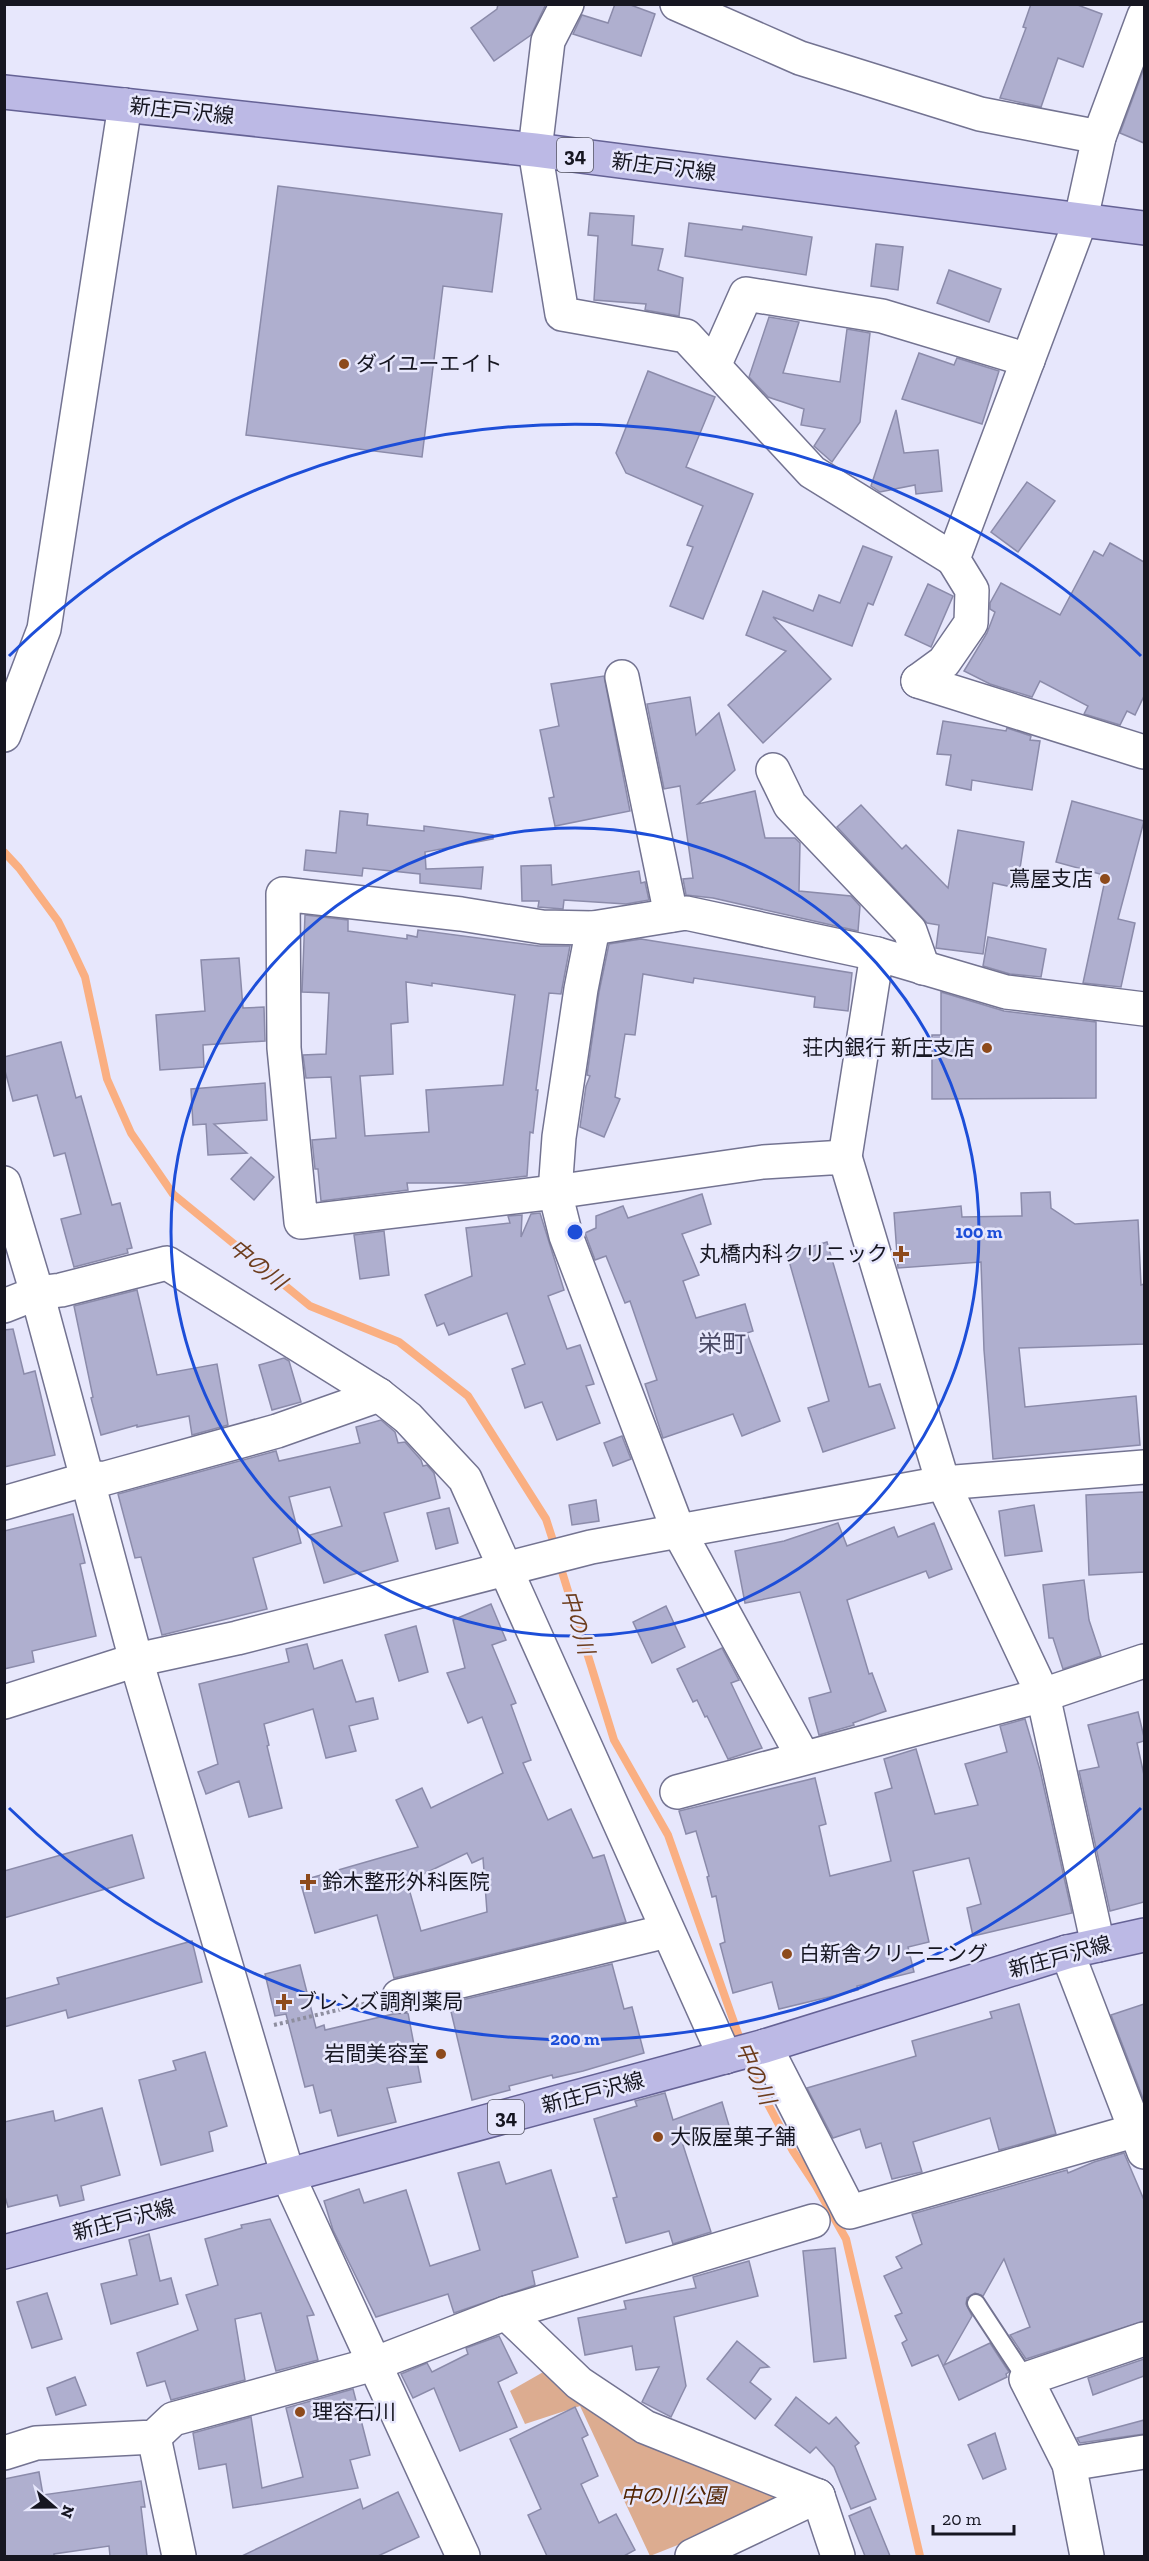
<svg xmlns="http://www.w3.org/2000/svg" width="1149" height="2561" font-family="'Zilla Slab','Noto Sans JP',serif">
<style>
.green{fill:#dcac90}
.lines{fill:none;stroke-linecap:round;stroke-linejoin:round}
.stream{stroke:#faaf82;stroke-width:8}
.building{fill:#afafcf;stroke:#8b8baa;stroke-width:1.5;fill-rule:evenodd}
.service-casing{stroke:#737391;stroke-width:20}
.minor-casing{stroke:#737391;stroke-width:36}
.tertiary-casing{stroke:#737391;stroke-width:36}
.primary-casing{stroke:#656295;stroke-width:36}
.path{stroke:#8e8e9f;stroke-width:4;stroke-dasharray:3 3;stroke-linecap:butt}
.service{stroke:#fff;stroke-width:16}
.minor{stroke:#fff;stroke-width:33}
.tertiary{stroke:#fff;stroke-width:33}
.primary{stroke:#bcb9e5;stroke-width:33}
.ring{fill:none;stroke:#1d4ed8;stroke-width:3}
.poi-dot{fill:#8d4a1c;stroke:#e7e7fc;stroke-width:2}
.labels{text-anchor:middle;stroke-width:5;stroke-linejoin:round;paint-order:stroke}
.shield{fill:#e7e7fc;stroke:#555563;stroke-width:1.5}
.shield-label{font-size:20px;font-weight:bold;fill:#161621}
.street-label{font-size:21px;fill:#161621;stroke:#e7e7fc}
.poi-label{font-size:21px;fill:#161621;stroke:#e7e7fc;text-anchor:start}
.park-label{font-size:21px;font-style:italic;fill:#512300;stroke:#e7e7fc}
.water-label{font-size:22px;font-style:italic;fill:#6d3d1d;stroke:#e7e7fc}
.quarter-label{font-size:24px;fill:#4c4b67;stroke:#e7e7fc}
.centre{fill:#1d4ed8;stroke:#e7e7fc;stroke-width:3}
.ring-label{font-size:18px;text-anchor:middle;font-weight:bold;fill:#1d4ed8;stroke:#e7e7fc;stroke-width:5;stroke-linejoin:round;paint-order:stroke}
</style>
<rect width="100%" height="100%" fill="#e7e7fc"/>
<path class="green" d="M552,2367L786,2502L650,2556L580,2406L525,2424L510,2391Z"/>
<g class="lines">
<g class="stream">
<path d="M4,852L19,868L58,921L70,945L85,977L107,1079L131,1133L173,1194L310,1306L399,1342L468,1396L546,1519L556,1550"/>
<path d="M559,1562L614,1740L668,1835L742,2045"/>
<path d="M747,2057L754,2078L793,2151L816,2186L846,2239L920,2556"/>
</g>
</g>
<g class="building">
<path d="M498,4H546L531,35L494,61L471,28L497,9Z"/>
<path d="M615,4H628L655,14L641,56L573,34L582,15L608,23Z"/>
<path d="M1031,4H1075L1102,14L1083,67L1058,58L1041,107L1000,98L1026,28L1023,27Z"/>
<path d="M1144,68V143L1120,133Z"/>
<path d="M278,186L502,214L492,292L443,286L422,457L246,435Z"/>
<path d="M590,213L634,216L632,245L663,249L658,270L683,278L679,316L645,310L646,304L594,300L598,236L588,235Z"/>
<path d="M689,223L742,230L743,226L812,237L806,275L685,256Z"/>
<path d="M876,244L903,247L898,290L871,286Z"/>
<path d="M949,270L1001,289L989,322L937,303Z"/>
<path d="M769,317L799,322L783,373L840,382L847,329L870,333L860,422L832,462L814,446L825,429L801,425L804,409L768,397L749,377Z"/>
<path d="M919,353L954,365L957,358L999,371L982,424L902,399Z"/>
<path d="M648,371L715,397L686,467L753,494L703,619L670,606L693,547L687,545L703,506L626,473L616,453Z"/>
<path d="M896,410L904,453L938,450L942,491L916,494L915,485L880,492L871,486Z"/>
<path d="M1027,482L1055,501L1018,552L991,532Z"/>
<path d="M1110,543L1144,562V696L1135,715L1127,711L1120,725L1084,714L1088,706L1040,681L1032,697L990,684L964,671L987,633L995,612L990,609V603L1001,583L1060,615L1094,551L1103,556Z"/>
<path d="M863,546L892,557L873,605L868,603L852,646L773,617L831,679L763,743L728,705L786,651L746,635L763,591L813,611L819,595L840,603Z"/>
<path d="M928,584L953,596L931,647L905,635Z"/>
<path d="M604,676L630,811L555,826L549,798L554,797L540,730L559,726L551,684Z"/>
<path d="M690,697L696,735L719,713L735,770L698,804L755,791L765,838H795L800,843L799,891L851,896L860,906L858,931L713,898L686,895L683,879L693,878L680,786L664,789L647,704Z"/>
<path d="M943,721L1006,731L1007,728L1031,736L1030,740L1040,741L1032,790L972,780L971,790L946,785L951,755L937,754Z"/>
<path d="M1072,801L1144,821L1118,919L1135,923L1121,987L1083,983L1105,880L1099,878L1100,874L1056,862Z"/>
<path d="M861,805L902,849L906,845L948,888L958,830L1024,842L1017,888L993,883L983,954L936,948L939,925L927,923L837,827Z"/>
<path d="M340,811L368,814L367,825L424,831V826L493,835V839L425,852L426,869L483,867L481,889L420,883V874L363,868L362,876L304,870L306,850L336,853Z"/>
<path d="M551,865L552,885L639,871L641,883L645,882L649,900L626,904L564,900L563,909L538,907L539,901H522L521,866Z"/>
<path d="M305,915L348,920V931L407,939V935L417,937L418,930L539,946H570L561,994L549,993L536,1090H538L533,1133L530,1132L527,1176L469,1183H407L408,1190L321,1201L318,1169H315L312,1140L336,1138L331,1077L306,1078L303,1055L326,1054L329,993L302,992ZM406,982L432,986V983L515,995L503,1085L426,1090L429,1132L365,1136L360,1076L393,1074L391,1024L408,1022Z"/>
<path d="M988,937L1046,949L1041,977L1010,974L983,966Z"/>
<path d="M641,939L852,973L848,1011L814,1007L815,997L694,978L693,983L643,974L635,1035L625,1034L615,1097L620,1099L604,1137L580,1127L586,1086L590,1076L587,1075L599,992L609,944Z"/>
<path d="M239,958L243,1008L264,1007L265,1041L203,1045L204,1067L160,1070L156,1015L205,1011L201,960Z"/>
<path d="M941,992L1004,1011L1096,1022V1098L932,1099V1035H941Z"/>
<path d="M61,1042L76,1098L81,1096L112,1205L120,1203L132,1248L127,1249L128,1253L74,1267L61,1219L81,1214L65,1153L54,1156L37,1095L13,1101L4,1067V1057Z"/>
<path d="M265,1083L267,1120L214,1124L247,1153L208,1155L206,1124L193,1125L191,1089Z"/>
<path d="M251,1157L274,1177L254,1200L231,1179Z"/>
<path d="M1050,1192L1051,1208L1075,1224L1138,1220L1141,1285L1144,1284V1344L1019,1348L1025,1407L1136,1396L1140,1445L993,1459L984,1350L981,1262L898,1268L894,1213L961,1206L962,1217L1022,1216L1021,1193Z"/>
<path d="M702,1194L711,1224L682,1234L699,1275L683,1281L696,1318L745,1304L753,1331L747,1333L780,1421L742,1436L733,1414L663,1438L645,1384L657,1380L630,1301L625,1303L606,1256L595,1260L585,1233L596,1228V1216L623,1206L628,1218Z"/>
<path d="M540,1213L564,1290L548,1296L567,1349L580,1345L594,1384L586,1386L600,1423L557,1440L542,1402L525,1408L512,1369L525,1364L507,1313L449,1335L444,1323L437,1326L425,1295L472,1276L466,1228L510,1223L508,1216L522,1215L521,1237L531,1214Z"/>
<path d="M384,1231L389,1275L360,1279L354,1235Z"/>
<path d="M827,1242L869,1387L880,1384L895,1428L823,1452L808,1408L829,1401L787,1254Z"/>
<path d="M137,1290L157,1375L217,1364L228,1425L192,1435L189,1416L137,1427V1425L101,1435L91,1398L93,1397L74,1306Z"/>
<path d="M13,1329L24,1374L35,1371L55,1455L4,1467V1330Z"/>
<path d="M284,1358L289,1361L301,1402L272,1410L259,1365Z"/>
<path d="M381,1420L395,1432L398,1443L405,1442L421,1460L423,1466L427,1465L434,1473L440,1498L384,1513L398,1561L324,1583L310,1535L342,1526L330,1487L289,1497L301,1543L253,1558L267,1609L162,1635L141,1557L135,1558L118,1494L276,1451L279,1461L360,1443L356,1427Z"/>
<path d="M622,1436L631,1459L613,1466L604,1443Z"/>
<path d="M1144,1492V1572L1089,1575L1086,1495Z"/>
<path d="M596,1500L599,1521L572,1525L569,1505Z"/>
<path d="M1034,1505L1042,1551L1005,1556L999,1511Z"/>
<path d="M449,1508L458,1543L436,1549L427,1513Z"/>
<path d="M73,1514L85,1563L80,1564L96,1636L32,1651L34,1662L4,1669V1531Z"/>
<path d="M838,1523L847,1546L894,1527L898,1537L934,1523L952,1569L929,1578L926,1571L847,1600L869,1674L872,1673L886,1711L853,1723L854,1725L819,1735L809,1698L831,1692L800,1592L745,1603L735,1551L784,1541Z"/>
<path d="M1084,1580L1089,1620L1101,1656L1063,1669L1053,1638H1049L1043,1585Z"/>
<path d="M491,1604L506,1640L492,1645L516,1703L511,1705L531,1760L523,1763L548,1820L571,1809L593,1858L604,1855L626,1922L394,1978L377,1915L315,1933L300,1881L418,1847L396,1800L422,1788L431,1808L503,1773L482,1717L468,1723L447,1673L465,1668L453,1620ZM467,1853L472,1863L483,1858L487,1912L421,1931L407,1882Z"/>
<path d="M666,1606L685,1647L652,1663L633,1622Z"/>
<path d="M416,1626L428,1672L399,1681L385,1635Z"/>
<path d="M307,1644L314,1669L342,1660L356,1702L373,1698L378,1719L349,1726L356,1751L326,1758L313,1709L264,1724L269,1745L267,1746L282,1808L249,1817L239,1781L206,1794L198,1772L218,1764L199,1684L289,1662L286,1649Z"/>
<path d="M722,1648L739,1680L731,1683L762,1748L728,1759L707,1716L705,1717L697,1700L693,1702L677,1669Z"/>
<path d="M1138,1712L1144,1737V1741L1137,1743L1144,1775V1902L1110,1911L1079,1771L1099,1767L1088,1725Z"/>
<path d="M1025,1719L1040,1770L1072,1913L973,1936L967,1908L981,1904L969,1858L913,1871L929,1942L908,1947L914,1972L857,1986L858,1990L779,2009L772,1982L733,1993L720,1944L725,1942L716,1896L712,1897L707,1877L709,1876L696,1831L686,1834L679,1811L815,1778L826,1824L819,1826L830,1876L891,1861L875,1793L892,1788L884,1759L916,1749L935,1814L978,1805L965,1764L1007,1752L1000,1726Z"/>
<path d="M132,1835L144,1878L4,1918V1871Z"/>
<path d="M192,1941L202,1982L68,2018L66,2010L4,2027V1999L59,1984L57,1978Z"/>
<path d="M612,1964L624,2009L632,2007L644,2053L583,2071L553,2078L552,2075L509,2086L510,2090L472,2100L449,2003Z"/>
<path d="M300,1965L316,2028L324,2025L325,2030L393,2014L408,2013L421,2082L387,2088L396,2122L338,2136L331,2110L320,2113L313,2085L305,2087L286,2014L275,2016L265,1974Z"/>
<path d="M1019,2004L1056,2134L999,2150L990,2118L913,2142L922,2172L892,2179L881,2143L866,2148L860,2129L833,2138L807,2088L916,2056L912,2041L992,2018L990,2012Z"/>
<path d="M1144,2004V2101L1111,2015Z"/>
<path d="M205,2052L227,2126L209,2132L213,2151L161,2165L139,2080L176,2070L173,2061Z"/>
<path d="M665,2093L673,2120L722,2102L730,2129L683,2145L711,2232L673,2244L669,2231L626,2243L613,2198L617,2197L594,2119L637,2106L635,2101Z"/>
<path d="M102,2108L120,2175L81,2186L84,2200L60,2206L57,2195L8,2207L4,2193V2122L53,2111L55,2121Z"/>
<path d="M1124,2153L1144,2200V2321L1026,2359L1010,2335L1030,2327L1004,2259L983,2296L975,2293L967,2298L966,2304L972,2316L944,2365L990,2343L1009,2372L1006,2374L1007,2377L959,2400L938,2355L912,2366L902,2343L907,2340L895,2316L902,2313L884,2276L902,2268L896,2257L922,2244L912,2214L1067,2170L1068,2173L1094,2162Z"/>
<path d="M499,2162L506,2184L551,2170L578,2257L532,2271L535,2285L454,2313L448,2294L376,2317L333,2230L324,2201L359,2189L364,2203L406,2190L430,2266L480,2250L458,2173Z"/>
<path d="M270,2219L314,2315L307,2316L318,2360L276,2371L261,2313L235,2319L245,2380L171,2400L165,2381L147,2386L137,2353L198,2330L186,2295L218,2285L205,2239L242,2228L241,2225Z"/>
<path d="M149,2234L160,2281L171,2278L178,2304L111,2324L101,2284L137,2275L129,2240Z"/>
<path d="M835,2248L846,2358L814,2362L803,2251Z"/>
<path d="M749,2261L758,2296L674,2317L686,2386L671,2417L642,2402L659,2367L636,2370L632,2346L585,2355L578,2318L626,2309L624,2301L696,2288L693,2277Z"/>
<path d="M47,2293L62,2339L32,2348L17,2302Z"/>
<path d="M499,2336L517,2373L498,2382L517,2427L460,2451L434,2388L413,2398L401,2374L427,2363L432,2372L468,2354L466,2348Z"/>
<path d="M737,2341L769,2367L760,2368L750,2382L771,2399L755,2419L707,2379Z"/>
<path d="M1144,2359V2376L1093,2395L1088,2378Z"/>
<path d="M75,2377L86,2405L56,2415L47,2388Z"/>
<path d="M353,2389L370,2455L350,2460L358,2488L233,2508L226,2464L199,2469L193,2433L251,2417L262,2488L303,2477L286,2408Z"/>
<path d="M796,2397L829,2424L836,2417L859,2443L855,2446L876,2499L851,2509L834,2467L816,2447L810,2453L775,2425Z"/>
<path d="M575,2407L588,2435L582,2438L598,2476L581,2484L599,2523L616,2514L635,2550L624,2556H547L528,2515L541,2509L510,2439Z"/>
<path d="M1144,2420V2434L1080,2443L1077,2438Z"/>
<path d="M995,2433L1006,2469L983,2479L968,2445Z"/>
<path d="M39,2472L43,2495L141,2481L145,2507H141L147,2556H110L109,2546L54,2554V2556H4V2479Z"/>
<path d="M398,2492L419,2537L378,2556H242L360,2499L363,2509Z"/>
<path d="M870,2507L890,2556H865L849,2516Z"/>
</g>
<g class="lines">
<defs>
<path id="service" d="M976,2303L1026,2379"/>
<g id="minor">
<path d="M567,4L548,41L535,150L562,314L686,336L812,472L953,559"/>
<path d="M677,4L800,58L980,114L1099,137"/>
<path d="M714,366L746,294L882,316L1028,360"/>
<path d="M622,677L671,915"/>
<path d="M918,681L944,662L971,623L972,590L953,559L1081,219L1099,137L1144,16"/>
<path d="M918,681L1144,752"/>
<path d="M773,770L790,805L910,931L923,968"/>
<path d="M593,928L581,989L559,1137L555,1192L566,1236L678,1530L803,1757"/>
<path d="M845,1157L877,954"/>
<path d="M4,1306L37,1293L61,1290L167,1263L379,1395L408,1418L465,1479L725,2057"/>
<path d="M4,1503L87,1479L106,1478L277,1431L379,1395"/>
<path d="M4,1702L136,1660L237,1638L591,1547L943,1483L1144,1467"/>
<path d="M677,1792L1043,1695L1144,1661"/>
<path d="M1098,1945L1043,1695L943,1483L845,1157L763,1162L555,1192L301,1222L284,1048L283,894L461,914L542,927L593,928L686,913L877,954L1006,992L1144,1009"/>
<path d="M1067,1952L1144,2152"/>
<path d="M399,1996L667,1931"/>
<path d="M765,2046L850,2212L1144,2128"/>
<path d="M506,2313L579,2383L645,2427L818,2496"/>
<path d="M154,2437L179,2556"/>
<path d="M4,2453L36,2443L154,2437L173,2419L374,2364L506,2313L813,2221"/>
<path d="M1069,2464L1144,2452"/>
<path d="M818,2496L838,2556"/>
<path d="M692,2556L818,2496"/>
<path d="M1087,2556L1069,2464L1026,2379L1144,2339"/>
</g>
<g id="tertiary">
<path d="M4,735L44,629L125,105"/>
<path d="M4,1183L37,1293L136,1660L288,2176L463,2556"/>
</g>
<g id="primary">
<path d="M4,92L535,150L1144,228"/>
<path d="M4,2252L765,2046L1067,1952L1144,1935"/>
</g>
</defs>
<use href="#service" class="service-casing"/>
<use href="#minor" class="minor-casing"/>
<use href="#tertiary" class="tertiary-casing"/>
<use href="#primary" class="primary-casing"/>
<path class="path" d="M274,2025L372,2002"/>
<use href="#service" class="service"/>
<use href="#minor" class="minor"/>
<use href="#tertiary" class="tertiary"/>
<use href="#primary" class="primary"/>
</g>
<g class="ring">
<circle cx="575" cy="1232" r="404"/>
<path d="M1141 1808A807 807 0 0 1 9 1808M9 656A807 807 0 0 1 1141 656"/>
</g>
<g class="poi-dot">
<circle cx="344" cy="364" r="6"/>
<circle cx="1105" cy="879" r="6"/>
<circle cx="987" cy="1048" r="6"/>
<path d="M898 1245h6v6h6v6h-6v6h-6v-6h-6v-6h6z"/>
<path d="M305 1873h6v6h6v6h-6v6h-6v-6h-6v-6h6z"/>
<circle cx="787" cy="1954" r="6"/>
<path d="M281 1993h6v6h6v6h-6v6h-6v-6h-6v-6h6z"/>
<circle cx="441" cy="2054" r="6"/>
<circle cx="658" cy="2137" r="6"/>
<circle cx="300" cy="2412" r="6"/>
</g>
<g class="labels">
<g class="shield">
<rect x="557" y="138" width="36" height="34" rx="4.5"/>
<rect x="488" y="2100" width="36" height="34" rx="4.5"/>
</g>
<g class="shield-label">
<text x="575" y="162">34</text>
<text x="506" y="2124">34</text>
</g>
<g class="street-label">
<text transform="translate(182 111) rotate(6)" y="7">新庄戸沢線</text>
<text transform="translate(664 167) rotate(7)" y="7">新庄戸沢線</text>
<text transform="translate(1060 1957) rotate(-15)" y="7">新庄戸沢線</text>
<text transform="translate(593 2093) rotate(-15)" y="7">新庄戸沢線</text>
<text transform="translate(124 2220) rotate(-15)" y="7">新庄戸沢線</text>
</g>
<g class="poi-label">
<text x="356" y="371">ダイユーエイト</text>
<text x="1093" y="886" text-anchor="end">蔦屋支店</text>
<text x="975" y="1055" text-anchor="end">荘内銀行 新庄支店</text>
<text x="888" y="1261" text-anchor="end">丸橋内科クリニック</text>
<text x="322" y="1889">鈴木整形外科医院</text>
<text x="799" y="1961">白新舎クリーニング</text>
<text x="296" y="2009">ブレンズ調剤薬局</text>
<text x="429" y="2061" text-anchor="end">岩間美容室</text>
<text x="670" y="2144">大阪屋菓子舗</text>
<text x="312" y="2419">理容石川</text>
</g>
<g class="park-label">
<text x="673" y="2503">中の川公園</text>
</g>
<g class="water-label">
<text transform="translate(258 1264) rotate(39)" y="8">中の川</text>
<text transform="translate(578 1622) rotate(73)" y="8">中の川</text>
<text transform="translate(756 2073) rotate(66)" y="8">中の川</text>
</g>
<g class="quarter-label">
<text x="722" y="1352">栄町</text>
</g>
</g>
<circle cx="575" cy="1232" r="9" class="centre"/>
<g class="ring-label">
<text x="979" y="1238">100 m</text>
<text x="575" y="2045">200 m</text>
</g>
<rect width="1149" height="2561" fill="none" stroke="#161621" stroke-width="12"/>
<g transform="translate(54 2507) rotate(110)" stroke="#e7e7fc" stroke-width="4.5" paint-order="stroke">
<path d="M0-4.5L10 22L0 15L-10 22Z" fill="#161621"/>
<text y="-9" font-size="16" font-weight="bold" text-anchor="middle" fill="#161621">N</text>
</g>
<path d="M933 2525v9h81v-9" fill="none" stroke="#161621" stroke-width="3"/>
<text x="942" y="2525" font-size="18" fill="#161621" stroke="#e7e7fc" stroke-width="4.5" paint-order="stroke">20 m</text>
</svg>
